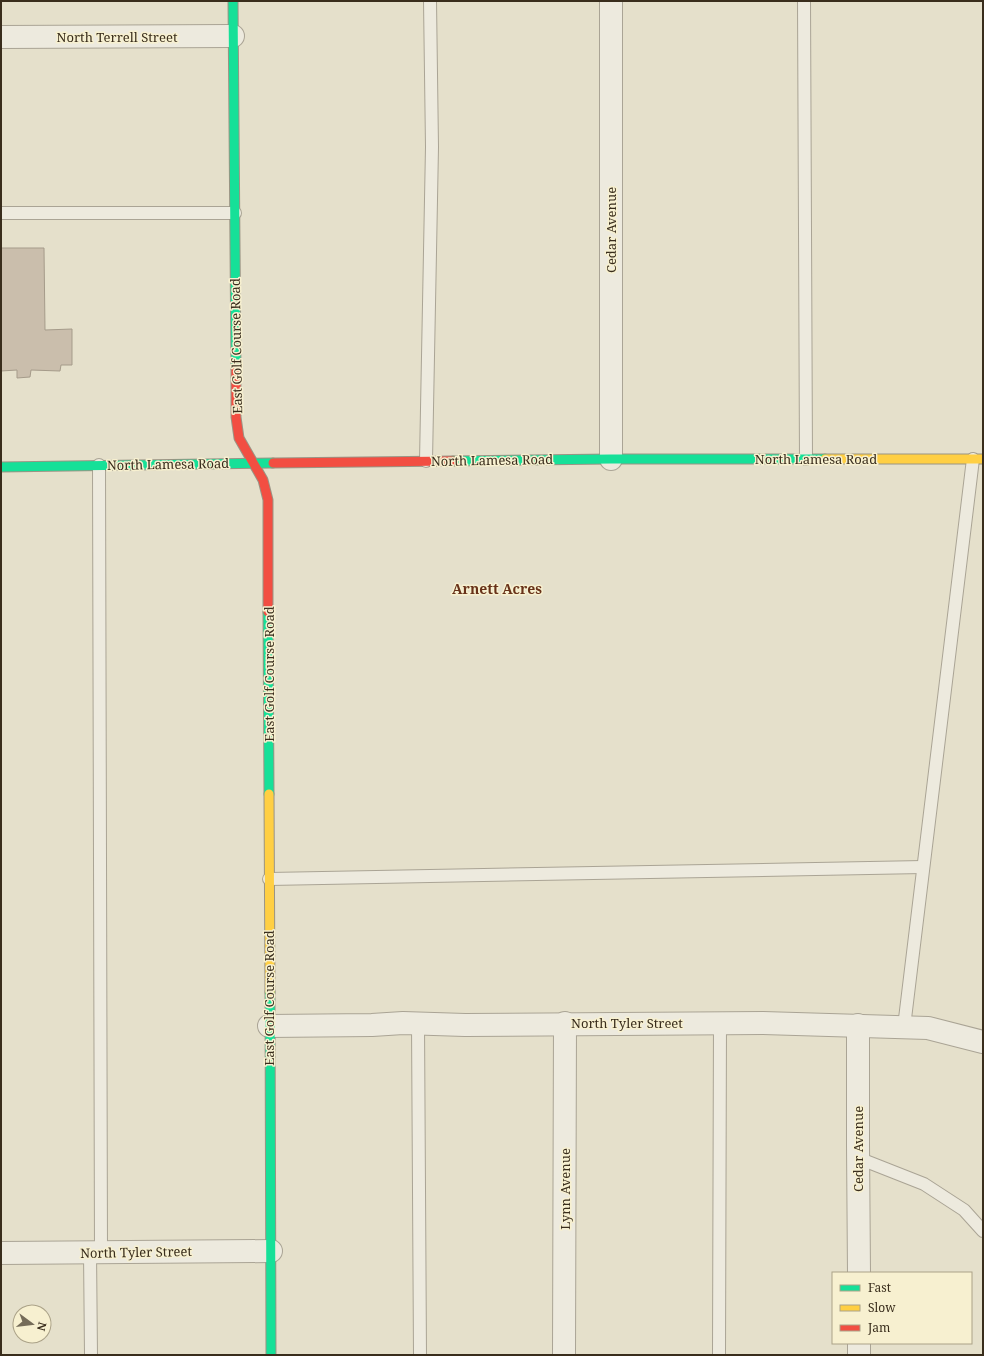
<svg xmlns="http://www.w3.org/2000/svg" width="984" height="1356" font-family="'Noto Serif',serif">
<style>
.building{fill:#cabeac;stroke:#a59b8a}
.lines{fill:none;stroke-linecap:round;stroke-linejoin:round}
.lane-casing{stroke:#aaa495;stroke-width:14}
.street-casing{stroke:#aaa495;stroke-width:24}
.fast-casing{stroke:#9a9484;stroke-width:11}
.slow-casing{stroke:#9a9484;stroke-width:11}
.jam-casing{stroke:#9a9484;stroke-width:11}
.lane{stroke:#edeade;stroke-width:12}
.street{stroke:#edeade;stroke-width:22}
.fast{stroke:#16e098;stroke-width:9}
.slow{stroke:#ffcf43;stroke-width:9}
.jam{stroke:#f24e42;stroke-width:9}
.labels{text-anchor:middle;stroke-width:3;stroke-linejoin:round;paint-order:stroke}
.street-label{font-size:13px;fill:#392d1c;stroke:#f7f0d0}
.neighbourhood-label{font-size:14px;font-weight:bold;fill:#683219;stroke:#f7f0d0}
</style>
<rect width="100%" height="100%" fill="#e5e0cb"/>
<path class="building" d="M1,248H44L45,330L72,329V365H61L60,371L31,370L30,377L17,378V370L1,371Z"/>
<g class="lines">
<defs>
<g id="lane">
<path d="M804,1L806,459"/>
<path d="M1,213H235"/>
<path d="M426,461L432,147L430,1"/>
<path d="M99,465L101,1253"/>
<path d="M269,879L923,867"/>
<path d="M418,1024L420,1355"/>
<path d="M904,1027L973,459"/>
<path d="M858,1158L924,1184L964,1210L983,1231"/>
<path d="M90,1252L91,1355"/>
<path d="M719,1355L720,1022"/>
</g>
<g id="street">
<path d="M611,1V459"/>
<path d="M1,37L233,36"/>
<path d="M858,1025V1145L859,1273"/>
<path d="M269,1026L372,1025L403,1023L465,1025L763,1023L928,1028L983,1042"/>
<path d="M1,1253L271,1251"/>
<path d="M859,1343V1355"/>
<path d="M564,1355L565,1023"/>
</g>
<g id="fast">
<path d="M233,1L236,368"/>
<path d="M453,461L611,459H825"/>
<path d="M1,467L273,463"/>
<path d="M268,612L269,794"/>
<path d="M270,992L271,1355"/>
</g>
<g id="slow">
<path d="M825,459H983"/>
<path d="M269,794L270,992"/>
</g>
<g id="jam">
<path d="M236,368V417L239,438L263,480L268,500V612"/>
<path d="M273,463L453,461"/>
</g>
</defs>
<use href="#lane" class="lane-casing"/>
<use href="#street" class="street-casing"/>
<use href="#fast" class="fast-casing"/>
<use href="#slow" class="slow-casing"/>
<use href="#jam" class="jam-casing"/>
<use href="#lane" class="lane"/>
<use href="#street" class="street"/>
<use href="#fast" class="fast"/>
<use href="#slow" class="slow"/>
<use href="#jam" class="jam"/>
</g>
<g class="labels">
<g class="street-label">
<text x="117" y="42">North Terrell Street</text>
<text transform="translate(611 230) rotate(-90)" y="5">Cedar Avenue</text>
<text transform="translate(236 346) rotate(-91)" y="5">East Golf Course Road</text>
<text x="816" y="464">North Lamesa Road</text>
<text transform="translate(492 460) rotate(-1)" y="5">North Lamesa Road</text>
<text transform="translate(168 464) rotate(-1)" y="5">North Lamesa Road</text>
<text transform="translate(269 674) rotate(-90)" y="5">East Golf Course Road</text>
<text transform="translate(269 998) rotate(-90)" y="5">East Golf Course Road</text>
<text x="627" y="1028">North Tyler Street</text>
<text transform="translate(858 1149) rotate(-90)" y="5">Cedar Avenue</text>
<text transform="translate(565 1189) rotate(-90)" y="5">Lynn Avenue</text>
<text transform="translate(136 1252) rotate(-1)" y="5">North Tyler Street</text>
</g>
<g class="neighbourhood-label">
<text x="497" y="594">Arnett Acres</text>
</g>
</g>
<rect width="984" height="1356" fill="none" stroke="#392d1c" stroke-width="4"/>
<rect x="832" y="1272" width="140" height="72" fill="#f7f0d0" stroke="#aba288"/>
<rect x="840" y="1285" width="20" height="6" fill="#16e098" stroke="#aba288"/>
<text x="868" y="1292" font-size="12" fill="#392d1c">Fast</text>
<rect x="840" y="1305" width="20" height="6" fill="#ffcf43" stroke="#aba288"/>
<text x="868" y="1312" font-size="12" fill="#392d1c">Slow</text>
<rect x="840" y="1325" width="20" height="6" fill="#f24e42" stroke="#aba288"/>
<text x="868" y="1332" font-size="12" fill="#392d1c">Jam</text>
<g transform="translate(32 1324) rotate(105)"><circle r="19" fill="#f7f0d0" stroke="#aba288"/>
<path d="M0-3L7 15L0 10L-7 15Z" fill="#756c59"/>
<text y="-6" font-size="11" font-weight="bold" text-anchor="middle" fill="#392d1c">N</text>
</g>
</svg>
